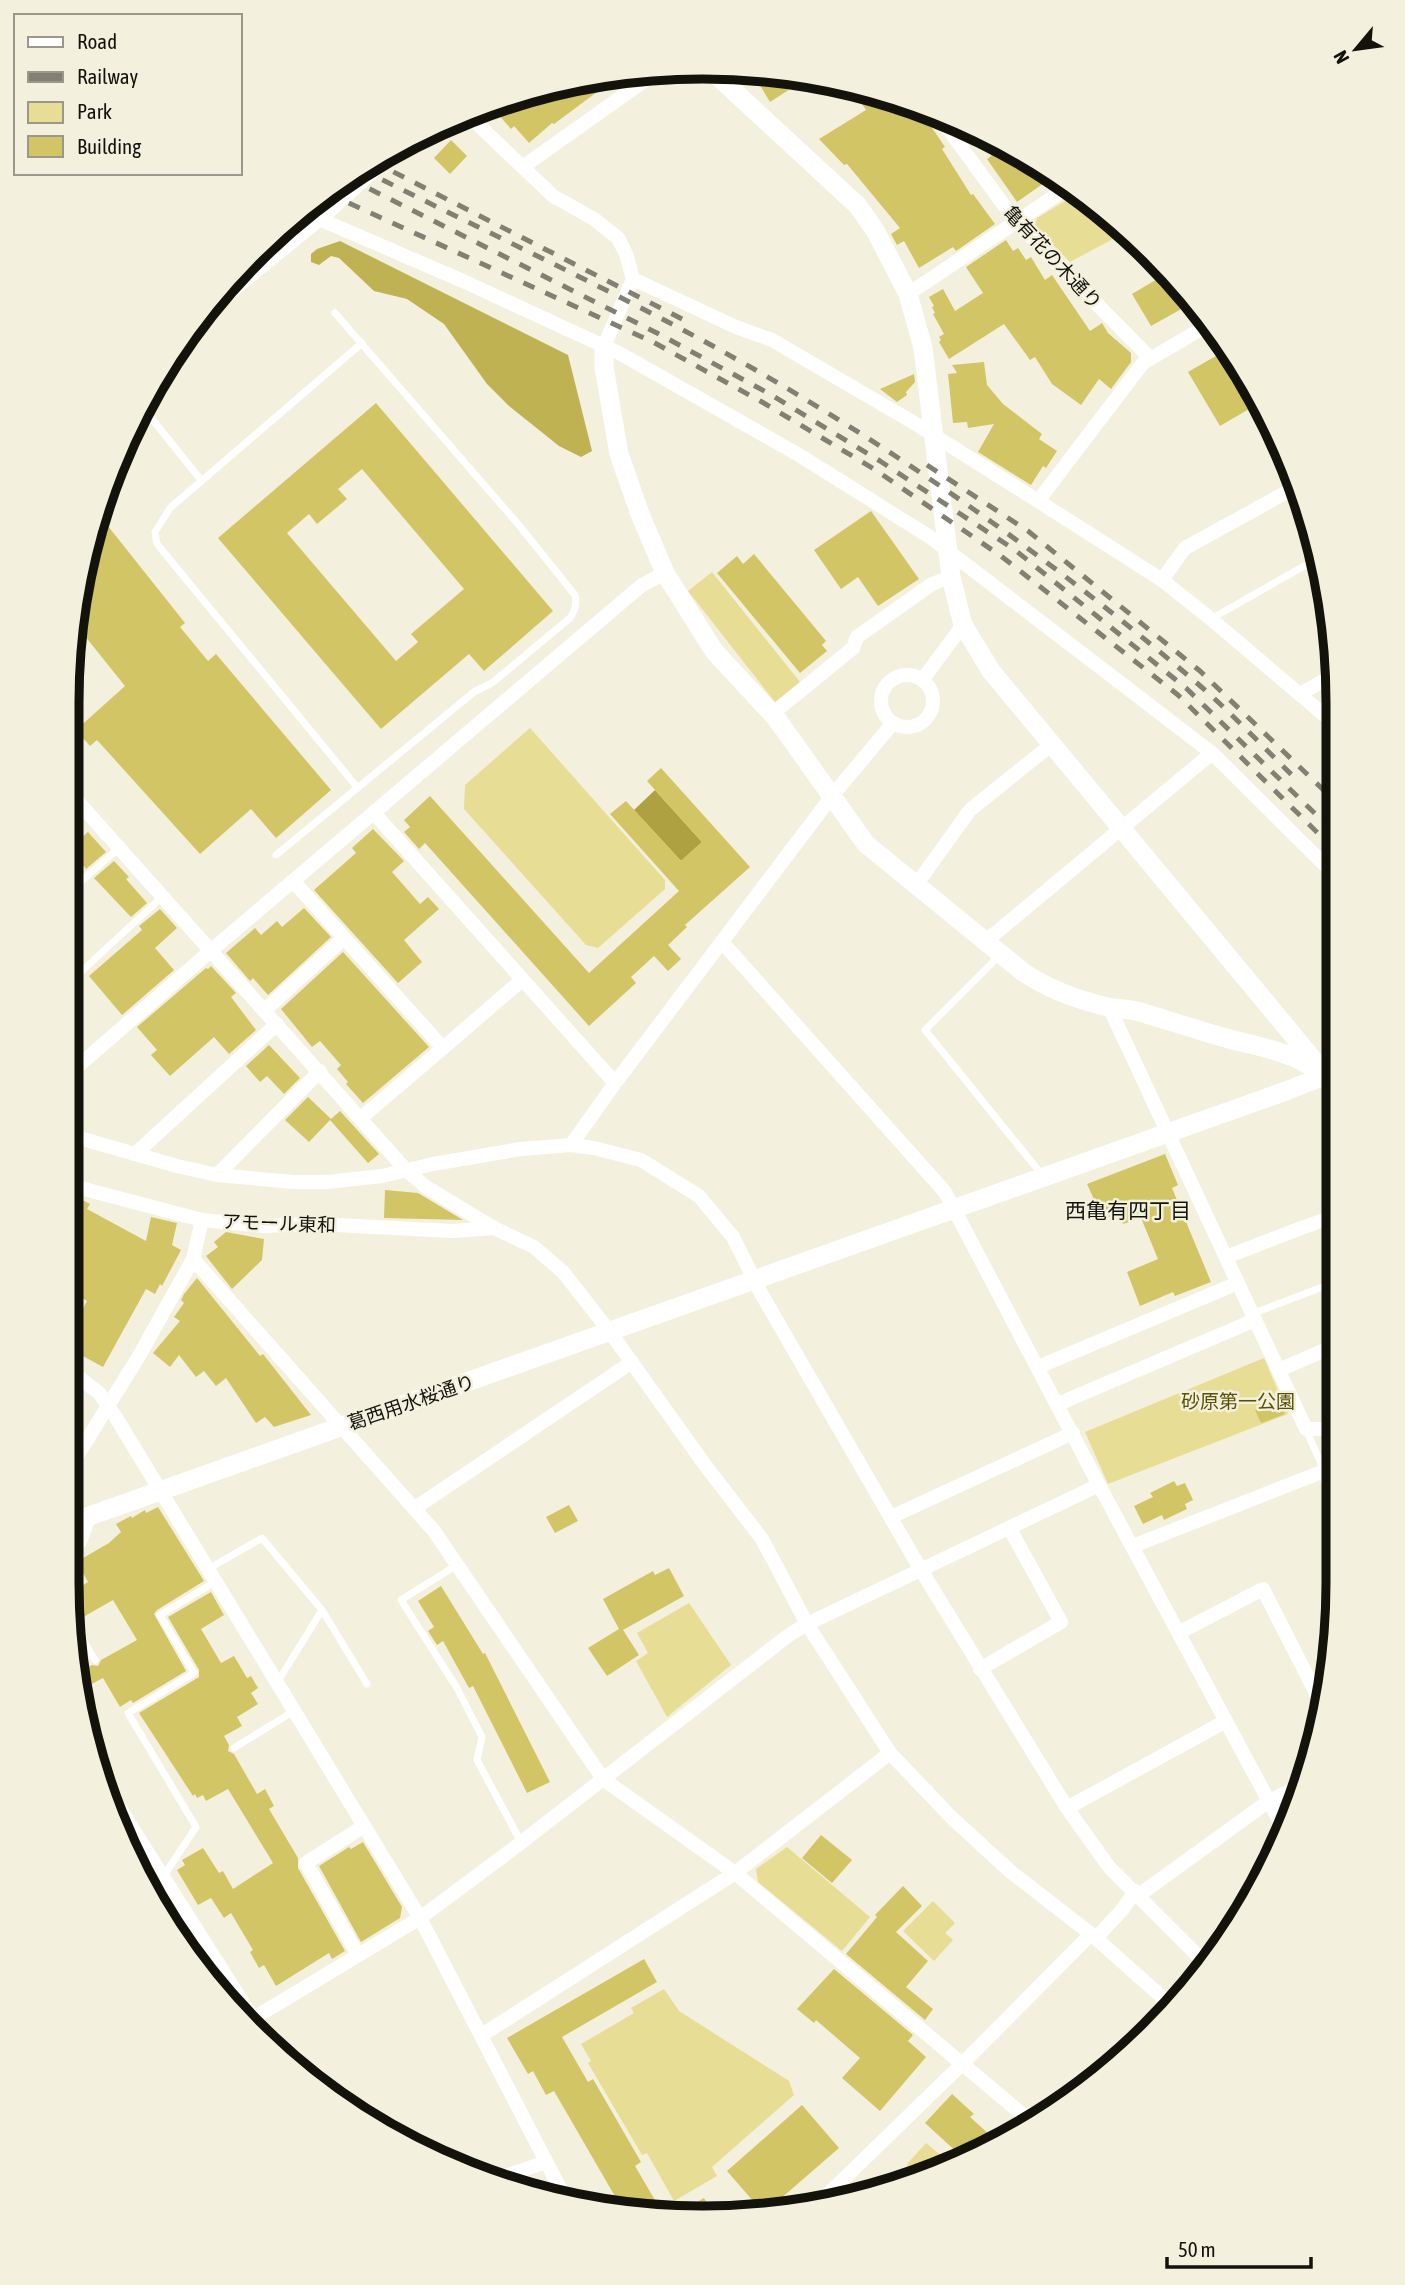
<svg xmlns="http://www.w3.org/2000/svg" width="1405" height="2285" font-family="'Asap Condensed','Noto Sans JP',sans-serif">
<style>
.green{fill:#e7dd95}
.forest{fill:#bfb253}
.water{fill:#aea141}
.building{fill:#d2c566;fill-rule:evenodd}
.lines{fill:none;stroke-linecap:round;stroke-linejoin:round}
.service{stroke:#fff;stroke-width:7}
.minor{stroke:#fff;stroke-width:14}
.tertiary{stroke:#fff;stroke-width:19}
.rail{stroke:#818073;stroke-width:5;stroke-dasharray:12 12;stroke-linecap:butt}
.labels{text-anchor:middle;stroke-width:5;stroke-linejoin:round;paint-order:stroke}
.street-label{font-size:19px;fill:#13130c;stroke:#f3f1de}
.park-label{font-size:19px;fill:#5a5003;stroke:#f3f1de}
.neighbourhood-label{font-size:21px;fill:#13130c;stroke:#f3f1de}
.rim{fill:none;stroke:#13130c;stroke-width:9}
</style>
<rect width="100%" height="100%" fill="#f3f1de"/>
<g class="green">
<path d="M1080,192L1089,198L1126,232L1070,262L1034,226L1037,218Z"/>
<path d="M712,572L800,682L775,702L688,591Z"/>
<path d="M530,728L665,880V889L598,948L586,945L464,809L465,785Z"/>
<path d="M1264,1358L1288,1414L1108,1484L1085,1432Z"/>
<path d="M689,1603L731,1665L667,1717L636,1661L648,1653L637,1633Z"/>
<path d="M787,1847L870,1917L842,1951L758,1882L756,1869Z"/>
<path d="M143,1867L195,1950L189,1954Z"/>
<path d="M933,1901L955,1923L945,1933L953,1940L934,1961L903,1931Z"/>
<path d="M664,1989L679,2011L789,2081L794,2095L712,2167L717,2176L674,2201L647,2153L642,2155L588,2063L591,2061L581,2044L634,2013L631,2008Z"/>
<path d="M926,2143L949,2162L901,2186L908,2163Z"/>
</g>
<path class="forest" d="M340,241L568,355L592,451L581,457L559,446L509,406L487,384L444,324L407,299L374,291L339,258L331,256L319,265L311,262V254L317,249Z"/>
<path class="water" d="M655,790L702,842L681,861L634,810Z"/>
<g class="building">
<path d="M764,71L772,73L807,78L770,102L755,77Z"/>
<path d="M619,72H624L554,124L552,123L529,143L514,126L511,129L489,104L498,100Z"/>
<path d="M849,85L867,88L918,107L945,147L942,149L971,195L973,194L995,224L956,251L953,247L919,268L904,241L897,245L891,234L900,228L847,164L844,165L819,139L866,110Z"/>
<path d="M973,128L983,132L1054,176L1017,202L987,159L992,155Z"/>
<path d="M451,140L467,156L450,174L434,158Z"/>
<path d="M1006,240L1013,251L1018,248L1026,260L1031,257L1045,280L1052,275L1090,331L1102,323L1108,333L1131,353V362L1111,389L1099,379L1081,405L1052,384L1035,357L1030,360L1004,324L949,359L939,342L941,340L939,337L944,334L933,314L935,313L932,307L934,306L929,297L943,289L955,311L983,293L966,267Z"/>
<path d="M1169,272L1181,283L1194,302L1151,326L1132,294Z"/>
<path d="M1228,349L1253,385L1261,402L1220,426L1188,372Z"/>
<path d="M984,362L987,385L1003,404L1042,434L1039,439L1057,451L1046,468L1043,466L1031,485L978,452L994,424L968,428L967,422L953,423L948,374L957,373L952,365Z"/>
<path d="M914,374L915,382L906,392L907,395L897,402L880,389Z"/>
<path d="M376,403L553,611L484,671L469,654L381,729L218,538ZM362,469L464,589L411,634L418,642L396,661L287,533L309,514L317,524L347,499L338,489Z"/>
<path d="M871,511L919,579L878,606L858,577L841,589L814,550Z"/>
<path d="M100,516L185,623L180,627L208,661L216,654L331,790L276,838L251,809L200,854L97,740L90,746L76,730L125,686L72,620Z"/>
<path d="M754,554L826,641L822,645L827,651L800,673L717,573L737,556L743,564Z"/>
<path d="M661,768L750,867L685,925L687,927L668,945L681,959L668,971L654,956L631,977L636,983L589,1026L425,843L419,849L404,832L410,827L404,820L430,796L589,973L679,891L610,814L626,801L681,861L702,842L647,781Z"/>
<path d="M71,827L81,838L88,832L106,852L86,869L84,866L70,878Z"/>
<path d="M373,829L404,861L392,872L420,904L428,897L439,909L404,940L422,962L398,983L314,890L356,853L352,848Z"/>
<path d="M114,861L129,877L126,879L147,903L131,917L94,878Z"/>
<path d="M304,908L331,937L268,995L253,978L250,981L226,953L255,928L261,935L277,921L282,927Z"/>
<path d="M160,909L177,928L155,948L174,970L122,1015L89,976L142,930L139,926Z"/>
<path d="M343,952L429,1047L363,1103L346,1084L348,1082L337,1069L341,1065L320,1041L312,1047L281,1009Z"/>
<path d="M211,966L236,993L231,997L256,1030L229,1054L214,1037L170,1076L151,1055L157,1050L137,1027L206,968L208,969Z"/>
<path d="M269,1045L300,1078L284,1094L267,1076L260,1082L246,1066Z"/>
<path d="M308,1097L331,1119L340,1111L379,1154L368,1163L330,1120L309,1142L285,1120Z"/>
<path d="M1165,1154L1178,1185L1172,1188L1211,1282L1175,1296L1173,1292L1140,1306L1127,1272L1158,1259L1141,1218L1123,1224L1118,1214L1103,1219L1087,1184Z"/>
<path d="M385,1190L418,1193L463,1220L384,1218Z"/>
<path d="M69,1196L77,1197L90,1204L87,1209L146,1241L151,1217L177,1223L172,1245L181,1250L162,1286L160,1284L155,1294L146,1289L103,1367L68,1348V1337L87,1301L68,1289Z"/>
<path d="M226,1232L264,1239L262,1260L232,1289L206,1256L218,1247L214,1242Z"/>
<path d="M197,1278L260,1356L263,1354L311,1415L274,1427L265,1417L256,1423L226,1378L216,1386L204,1371L196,1377L179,1355L170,1367L153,1353L180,1321L174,1317L184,1303L181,1300L184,1294Z"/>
<path d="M1278,1401L1285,1414L1261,1423L1255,1410Z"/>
<path d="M1174,1481L1177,1486L1185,1483L1193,1500L1185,1504L1187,1509L1164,1520L1162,1515L1143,1524L1134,1506L1153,1497L1150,1493Z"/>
<path d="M569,1505L578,1521L555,1533L546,1517Z"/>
<path d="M158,1507L204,1581L157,1610L154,1614L186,1671L133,1703L131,1700L120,1707L103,1678L84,1688L81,1671L92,1665L98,1666L101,1660L137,1640L113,1600L78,1620L73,1619L68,1594L88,1582L77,1562L78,1561L109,1543L121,1532L116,1524L131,1516L132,1518L145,1510L146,1513Z"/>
<path d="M669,1568L684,1596L623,1630L639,1655L607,1676L588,1648L619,1629L603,1599L653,1571L655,1575Z"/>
<path d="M441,1586L483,1654L485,1653L550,1782L527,1793L473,1686L469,1688L443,1641L437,1645L428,1631L434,1627L418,1601Z"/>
<path d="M211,1592L224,1615L201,1629L221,1663L234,1656L247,1678L251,1676L258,1688L251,1693L258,1704L237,1717L242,1726L224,1736L229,1745L228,1751L234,1754L257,1794L265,1789L274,1806L269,1809L298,1858V1868L345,1951L332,1959L329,1953L276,1986L264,1965L259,1968L250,1952L253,1950L231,1913L224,1918L211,1898L198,1905L177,1870L185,1865L182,1860L203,1848L219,1873L223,1871L233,1889L273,1863L228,1789L206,1801L203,1795L197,1798L195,1794L193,1796L139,1713L199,1677V1670L168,1617Z"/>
<path d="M821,1835L852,1860L832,1883L802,1858Z"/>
<path d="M363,1842L402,1907L400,1918L361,1942L319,1866L349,1847L351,1849Z"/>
<path d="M903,1886L922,1906L896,1932L928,1961L906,1987L933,2009L925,2020L846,1954L877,1917L875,1915Z"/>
<path d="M644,1959L657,1982L562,2037L588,2082L593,2079L641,2162L635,2166L662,2212L620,2205L554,2091L546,2095L533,2071L528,2074L507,2038Z"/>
<path d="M834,1969L913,2035L908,2041L926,2057L880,2111L842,2078L860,2058L816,2020L814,2023L797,2009Z"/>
<path d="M952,2094L974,2114L970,2117L991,2136L985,2143L961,2156L925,2123Z"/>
<path d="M802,2105L839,2148L771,2207L760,2209L727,2171Z"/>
<path d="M704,2198L715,2216L702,2218L676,2214Z"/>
</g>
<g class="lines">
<g class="service">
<path d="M144,409L201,480"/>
<path d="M1211,619L1320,557"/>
<path d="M357,787L157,544L155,532L170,508L362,343"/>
<path d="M276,855L474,692L492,683L570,618C575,610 577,604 575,595L518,524L335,313"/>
<path d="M70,891L119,848"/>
<path d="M999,956L925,1030L1043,1176"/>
<path d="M70,982L162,897"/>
<path d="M1252,1314L1333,1283L1335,1285"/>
<path d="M1306,1429L1324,1471"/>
<path d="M457,1565L401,1600L457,1688L482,1737L477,1760L521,1842"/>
<path d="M208,1569L262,1538L322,1610L277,1683"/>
<path d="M322,1610L367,1684"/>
<path d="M74,1625L95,1660"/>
<path d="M234,1748L294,1711"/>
<path d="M163,1877L196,1827L128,1713L194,1673L160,1615L215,1582"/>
</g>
<g class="minor">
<path d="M467,114L553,196L594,219L618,238L626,254L633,279L604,346"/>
<path d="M938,115L1016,222L1150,358"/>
<path d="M524,166L658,71"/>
<path d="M317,218L463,281L621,354L799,455L930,537L1212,753L1336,876"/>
<path d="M633,279L736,327L772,340L916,424L1038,501L1162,580L1211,619L1337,726"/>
<path d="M908,294L1070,186"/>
<path d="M1038,501L1143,363L1210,324"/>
<path d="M1162,580L1185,548L1296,487"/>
<circle cx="907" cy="701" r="26"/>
<path d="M923,679L963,625"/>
<path d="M1300,694L1337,673"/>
<path d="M772,714L853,648L857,637L932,584L951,577"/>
<path d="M71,794L406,1170L426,1187L494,1228L534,1247L563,1272L610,1332L705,1465L762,1539L807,1624L890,1753L952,1818L1011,1872L1091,1934L1171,2005"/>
<path d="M374,813L615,1083"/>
<path d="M294,882L443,1048L522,980"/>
<path d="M916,885L970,810L1051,745"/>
<path d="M986,941L1212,753"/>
<path d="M722,942L945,1192L1099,1485L1286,1833"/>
<path d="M1109,1007L1306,1429H1334"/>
<path d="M265,1010L344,938"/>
<path d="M69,1074L221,942L642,585L665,573"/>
<path d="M361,1118L443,1048"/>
<path d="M69,1135L177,1166L217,1175L293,1182H327L382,1176L433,1164L521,1149L571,1145L594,1148L641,1160L699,1196L733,1237L762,1295L921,1570L1067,1808L1109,1867L1209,1967"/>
<path d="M571,1145L615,1083L832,796L893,723"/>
<path d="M135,1154L277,1024"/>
<path d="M217,1175L320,1071"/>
<path d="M69,1185L202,1220L264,1226L317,1224L453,1231L494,1228"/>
<path d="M1307,1226L1335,1216"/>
<path d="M1226,1257L1304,1227"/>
<path d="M193,1259L202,1220"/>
<path d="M1038,1367L1238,1283"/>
<path d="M68,1369L99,1393L115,1416L420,1918L564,2196"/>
<path d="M1279,1370L1334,1346"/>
<path d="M1058,1404L1255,1320"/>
<path d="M1324,1471L1334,1496"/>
<path d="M67,1472L139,1356L193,1259L434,1531L603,1779L735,1873L1029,2120"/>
<path d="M415,1508L632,1362"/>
<path d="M891,1517L1073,1433"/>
<path d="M1133,1546L1324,1471L1334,1465"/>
<path d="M1180,1632L1263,1589L1322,1705"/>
<path d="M980,1669L1061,1622L1010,1529"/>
<path d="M98,1774L264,2036"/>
<path d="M1067,1808L1226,1721"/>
<path d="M1139,1895L1269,1801L1301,1785"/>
<path d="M1096,1938L1123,1909L1135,1891"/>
<path d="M358,1955L306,1863L364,1826"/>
<path d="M249,2021L420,1918L514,1848L789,1635L807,1624L1099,1485"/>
<path d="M482,2035L735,1873L890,1753"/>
<path d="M491,2181L546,2162"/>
<path d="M823,2199L962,2064L1091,1934"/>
</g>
<g class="tertiary">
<path d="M710,69L858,206L876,232L908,294L923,348L951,577L963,625L991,671L1326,1075H1335"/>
<path d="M197,316L326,211L397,146"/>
<path d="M604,346V367L619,454L640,514L665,573L714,651L776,718L866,844L1023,972C1048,989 1078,1000 1108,1007C1118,1009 1129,1009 1140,1012C1167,1020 1194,1029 1222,1037C1263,1049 1311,1052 1335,1091"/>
<path d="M67,1524L1286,1091L1326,1075L1335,1067"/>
<path d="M67,1555L78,1540L86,1518"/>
</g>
<g class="rail">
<path d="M372,161L690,323"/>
<path d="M361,169C499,239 644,304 778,383C924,469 1062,568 1191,678C1228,709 1262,746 1297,780"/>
<path d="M348,178L657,333L768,393L880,461L1015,550L1186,688L1336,834"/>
<path d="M327,193L653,342L762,402L874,469L1001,556L1178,695L1336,851"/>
<path d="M927,465L1028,531L1200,671L1337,803"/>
</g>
</g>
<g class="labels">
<g class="street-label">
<text transform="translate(1053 257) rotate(47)" y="7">亀有花の木通り</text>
<text transform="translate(279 1223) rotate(2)" y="7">アモール東和</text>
<text transform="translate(411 1402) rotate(-19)" y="7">葛西用水桜通り</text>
</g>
<g class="park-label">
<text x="1238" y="1408">砂原第一公園</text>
</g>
<g class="neighbourhood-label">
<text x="1128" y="1218">西亀有四丁目</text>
</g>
</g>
<path d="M0 0H1405V2285H0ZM702 79H703A623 623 0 0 1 1326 702V1583A623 623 0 0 1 703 2206H702A623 623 0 0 1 79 1583V702A623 623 0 0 1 702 79Z" fill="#f3f1de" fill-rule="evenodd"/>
<path class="rim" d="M702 79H703A623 623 0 0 1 1326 702V1583A623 623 0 0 1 703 2206H702A623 623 0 0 1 79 1583V702A623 623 0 0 1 702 79Z"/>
<rect x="14" y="14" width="228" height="161" fill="#f3f1de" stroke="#99988a" stroke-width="2"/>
<rect x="28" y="37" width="35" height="10" fill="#ffffff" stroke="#99988a" stroke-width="2"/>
<text x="77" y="49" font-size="21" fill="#13130c">Road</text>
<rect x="28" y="72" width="35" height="10" fill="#818073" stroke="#99988a" stroke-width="2"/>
<text x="77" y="84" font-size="21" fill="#13130c">Railway</text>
<rect x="28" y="102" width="35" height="21" fill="#e7dd95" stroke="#99988a" stroke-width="2"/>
<text x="77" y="119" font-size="21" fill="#13130c">Park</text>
<rect x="28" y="136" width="35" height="21" fill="#d2c566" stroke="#99988a" stroke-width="2"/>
<text x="77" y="154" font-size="21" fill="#13130c">Building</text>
<g transform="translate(1356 49) rotate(241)" stroke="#f3f1de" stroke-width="5" paint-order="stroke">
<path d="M0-5L12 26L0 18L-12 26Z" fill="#13130c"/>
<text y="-10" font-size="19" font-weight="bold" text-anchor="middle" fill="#13130c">N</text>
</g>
<path d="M1167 2257v10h144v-10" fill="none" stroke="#13130c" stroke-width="3.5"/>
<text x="1178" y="2257" font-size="21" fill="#13130c" stroke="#f3f1de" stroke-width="5" paint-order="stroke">50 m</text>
</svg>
